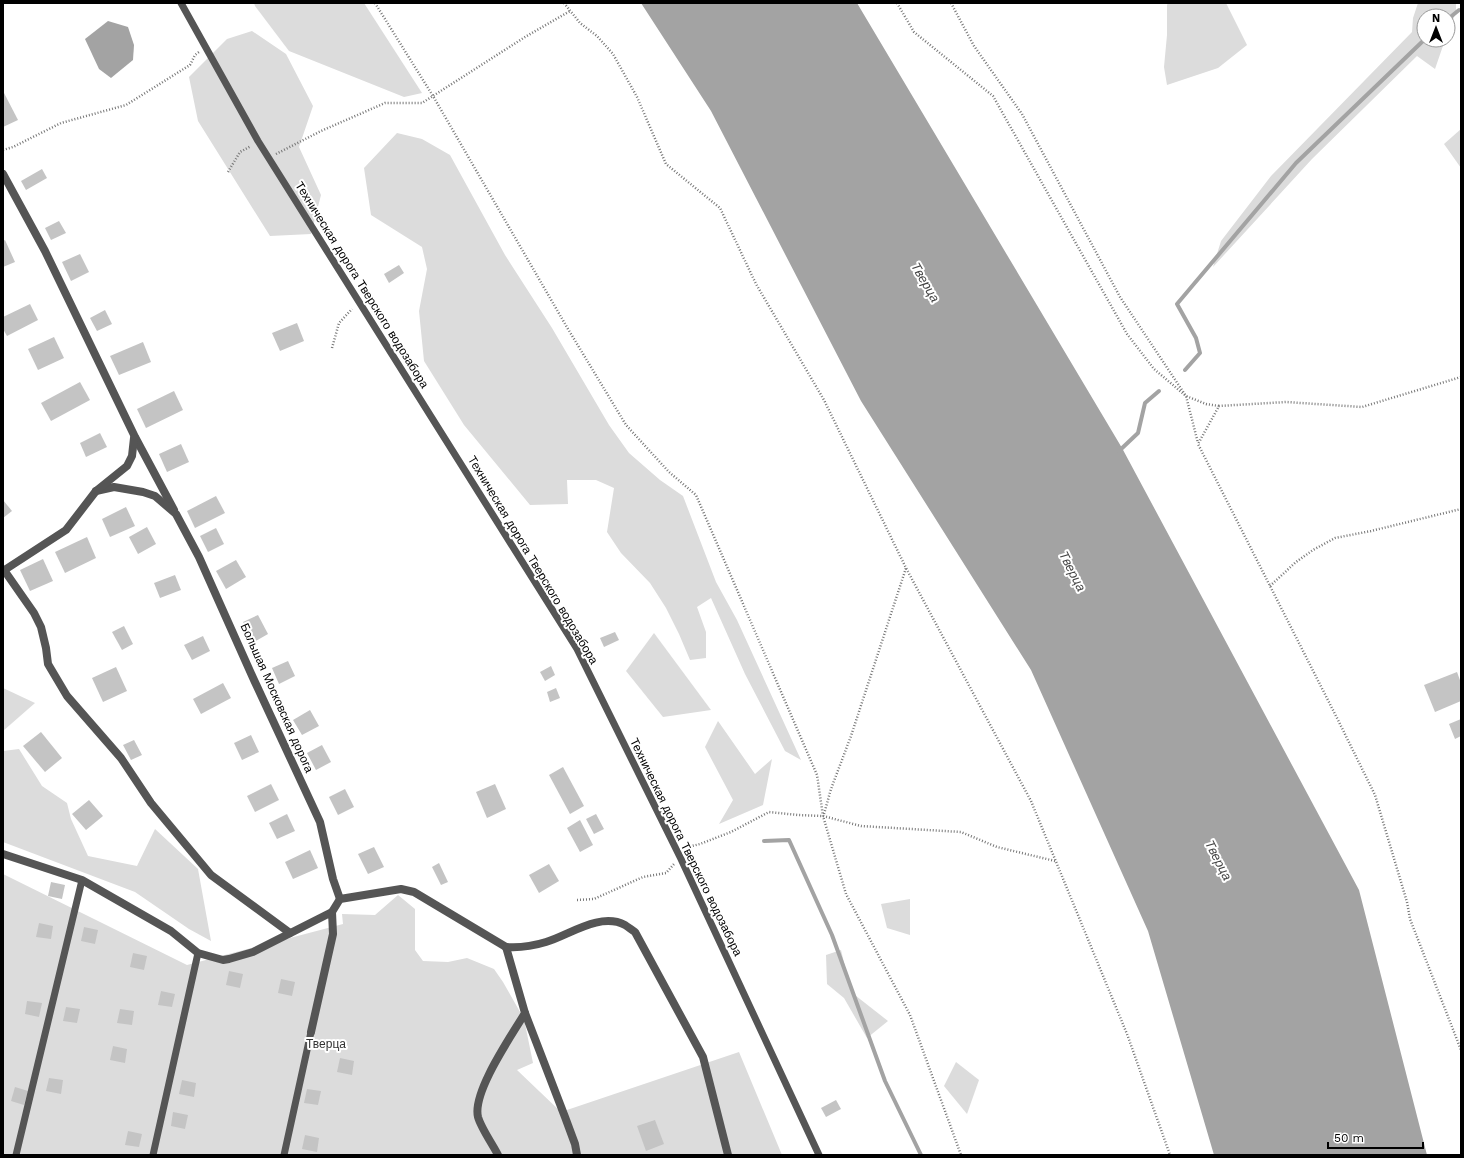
<svg xmlns="http://www.w3.org/2000/svg" width="1464" height="1158" font-family="'Work Sans',sans-serif">
<style>
.green{fill:#dcdcdc}
.water{fill:#a3a3a3}
.lines{fill:none;stroke-linecap:round;stroke-linejoin:round}
.stream{stroke:#a3a3a3;stroke-width:4}
.building{fill:#c4c4c4}
.path{stroke:#777;stroke-width:2.5;stroke-dasharray:1 2;stroke-linecap:butt}
.service{stroke:#555;stroke-width:7}
.minor{stroke:#555;stroke-width:8}
.labels{text-anchor:middle;stroke-width:4;stroke-linejoin:round;paint-order:stroke}
.street-label{font-size:12px;fill:#000;stroke:#fff}
.park-label{font-size:12px;fill:#333;stroke:#fff}
.water-label{font-size:13px;font-style:italic;fill:#444;stroke:#fff}
</style>
<rect width="100%" height="100%" fill="#fff"/>
<g class="green">
<path d="M254,3H364L422,93L404,97L289,51L255,6Z"/>
<path d="M1168,3H1226L1247,45L1218,68L1167,85L1164,67L1167,35V5Z"/>
<path d="M1418,3H1456V12L1448,33V16H1424V40H1445L1435,69L1417,56L1312,159L1213,267L1221,241L1271,176L1412,32L1413,18Z"/>
<path d="M252,31L286,54L313,106L299,147L321,195L311,234L270,236L198,121L189,77L227,39Z"/>
<path d="M1461,129V168L1444,144Z"/>
<path d="M397,133L422,139L450,155L505,255L552,328L609,425L629,453L660,480L683,496L716,582L737,620L801,760L785,751L745,674L711,598L697,607L706,632V658L690,660L679,634L666,608L650,583L621,553L607,532L614,488L596,480H567L568,504L530,505L464,425L424,361L419,311L427,269L422,247L371,215L364,168Z"/>
<path d="M654,633L711,710L663,717L626,671Z"/>
<path d="M3,688L35,703L3,731Z"/>
<path d="M718,721L755,774L772,759L763,805L719,824L733,800L705,747Z"/>
<path d="M19,749L42,786L67,803L71,819L88,856L137,866L155,829L198,869L211,941L189,929L135,892L3,842V751Z"/>
<path d="M3,874L187,965L343,924L342,914L375,915L398,895L415,909V950L423,961L448,962L467,958L494,969L503,982L524,1019L533,1063L517,1070L561,1112L739,1052L782,1155H3Z"/>
<path d="M910,899V935L887,928L881,904Z"/>
<path d="M841,950L851,992L888,1021L867,1038L844,998L827,984L826,955Z"/>
<path d="M956,1062L979,1080L967,1114L944,1086Z"/>
</g>
<g class="water">
<path d="M641,3H857L1122,448L1359,890L1427,1155H1214L1148,931L1031,670L861,401L711,111Z"/>
<path d="M108,21L128,27L134,45L133,60L111,78L99,69L85,39Z"/>
</g>
<g class="lines">
<g class="stream">
<path d="M1448,19L1459,10"/>
<path d="M1185,370L1200,353L1196,338L1177,304L1296,163L1424,40"/>
<path d="M1119,451L1138,433L1145,403L1159,391"/>
<path d="M764,841L789,840L832,935L885,1081L921,1155"/>
</g>
</g>
<g class="building">
<path d="M3,91L18,120L3,127Z"/>
<path d="M42,169L47,178L26,190L21,181Z"/>
<path d="M59,221L66,233L51,240L45,228Z"/>
<path d="M5,240L15,262L3,267V241Z"/>
<path d="M80,254L89,272L71,281L62,262Z"/>
<path d="M399,265L404,273L389,283L384,274Z"/>
<path d="M30,304L38,320L7,336L3,329V317Z"/>
<path d="M105,310L112,324L97,331L90,318Z"/>
<path d="M297,323L304,341L280,351L272,333Z"/>
<path d="M54,337L64,358L38,370L28,349Z"/>
<path d="M143,342L151,362L119,375L110,356Z"/>
<path d="M80,382L90,400L51,421L41,403Z"/>
<path d="M174,391L183,410L146,428L137,409Z"/>
<path d="M100,433L107,447L86,457L80,443Z"/>
<path d="M181,444L189,462L167,472L159,454Z"/>
<path d="M216,496L225,513L195,528L187,511Z"/>
<path d="M3,500L12,511L3,518Z"/>
<path d="M126,507L135,526L110,537L102,519Z"/>
<path d="M147,527L156,544L138,554L129,537Z"/>
<path d="M216,528L224,544L208,552L200,536Z"/>
<path d="M87,537L96,558L65,573L55,552Z"/>
<path d="M43,559L53,581L30,591L20,570Z"/>
<path d="M236,560L246,577L226,589L216,571Z"/>
<path d="M175,575L181,590L160,598L154,583Z"/>
<path d="M258,615L268,634L254,642L243,622Z"/>
<path d="M124,626L133,644L122,650L112,632Z"/>
<path d="M615,632L619,640L604,647L600,638Z"/>
<path d="M203,636L210,651L192,660L184,645Z"/>
<path d="M288,661L295,676L279,684L272,668Z"/>
<path d="M551,666L555,675L545,681L540,672Z"/>
<path d="M116,667L127,691L103,702L92,678Z"/>
<path d="M1457,672L1461,683V701L1435,712L1424,685Z"/>
<path d="M223,683L231,698L201,714L193,699Z"/>
<path d="M556,688L560,698L550,702L547,692Z"/>
<path d="M310,710L319,726L302,735L293,720Z"/>
<path d="M1461,719V736L1455,739L1449,724Z"/>
<path d="M41,732L62,758L45,772L23,746Z"/>
<path d="M251,735L259,752L242,760L234,743Z"/>
<path d="M134,740L142,755L131,760L123,745Z"/>
<path d="M322,745L331,762L316,770L307,753Z"/>
<path d="M563,767L584,806L570,814L549,775Z"/>
<path d="M271,784L279,800L255,812L247,796Z"/>
<path d="M495,784L506,809L487,818L476,792Z"/>
<path d="M345,789L354,807L338,815L329,797Z"/>
<path d="M89,800L103,816L86,830L72,814Z"/>
<path d="M287,814L295,831L277,839L269,823Z"/>
<path d="M596,814L604,829L594,834L586,819Z"/>
<path d="M580,820L593,845L580,852L567,828Z"/>
<path d="M374,847L384,867L368,874L358,854Z"/>
<path d="M310,850L318,868L293,879L285,862Z"/>
<path d="M439,863L448,882L441,885L432,867Z"/>
<path d="M549,864L559,881L539,893L529,875Z"/>
<path d="M51,882L65,885L62,899L48,896Z"/>
<path d="M39,923L53,926L51,939L36,937Z"/>
<path d="M84,927L98,930L95,944L81,941Z"/>
<path d="M133,953L147,956L144,970L130,967Z"/>
<path d="M229,971L243,974L240,988L226,985Z"/>
<path d="M281,979L295,982L292,996L278,993Z"/>
<path d="M161,991L175,994L172,1007L158,1005Z"/>
<path d="M27,1001L42,1003L39,1017L25,1014Z"/>
<path d="M66,1007L80,1009L77,1023L63,1021Z"/>
<path d="M120,1009L134,1011L132,1025L117,1023Z"/>
<path d="M113,1046L127,1049L125,1063L110,1060Z"/>
<path d="M340,1058L354,1061L352,1075L337,1072Z"/>
<path d="M49,1078L63,1080L61,1094L46,1091Z"/>
<path d="M182,1080L196,1083L194,1097L179,1094Z"/>
<path d="M15,1087L28,1091L24,1105L11,1101Z"/>
<path d="M307,1089L321,1091L318,1105L304,1103Z"/>
<path d="M836,1100L841,1109L826,1117L821,1108Z"/>
<path d="M173,1112L188,1115L185,1129L171,1126Z"/>
<path d="M655,1120L664,1144L646,1151L637,1126Z"/>
<path d="M128,1131L142,1134L139,1147L125,1145Z"/>
<path d="M305,1135L319,1138L317,1152L302,1149Z"/>
</g>
<g class="lines">
<g class="path">
<path d="M375,3L433,96L568,329L626,425L669,472L696,495L817,775L823,816L846,894L910,1015L961,1155"/>
<path d="M564,3L580,23L597,36L613,54L637,97L666,164L720,208L756,284L824,400L906,568L1031,801L1127,1034L1170,1155"/>
<path d="M897,3L914,32L993,96L1127,334L1154,369L1186,396L1206,404L1219,406"/>
<path d="M951,3L974,46L1022,114L1120,297L1186,396L1198,443"/>
<path d="M3,150L13,147L61,123L126,105L190,65L195,55L199,52"/>
<path d="M276,154L321,131L385,103H422L525,37L570,11"/>
<path d="M228,172L240,152L251,146"/>
<path d="M332,348L339,323L352,309"/>
<path d="M1461,377L1362,407L1286,402L1219,406L1198,444L1336,716L1375,795L1407,902L1410,919L1461,1050"/>
<path d="M1270,586L1296,562L1313,550L1335,538L1371,531L1461,509"/>
<path d="M824,814L831,789L851,736L906,568"/>
<path d="M684,848L700,844L731,832L769,812L798,815L823,816L861,826L961,832L997,847L1055,861"/>
<path d="M577,900L594,899L643,877L666,873L674,864"/>
</g>
<g class="service">
<path d="M181,3L258,141L577,649L681,859L819,1155"/>
<path d="M16,1155L82,880"/>
<path d="M153,1155L198,953"/>
<path d="M284,1155L311,1032"/>
</g>
<g class="minor">
<path d="M3,174L45,251L135,437L174,510"/>
<path d="M96,491L114,487L143,492L155,496L176,514L199,557L254,680L320,822L333,879L340,899"/>
<path d="M4,570L34,613L41,627L46,648L48,664L67,696L121,758L151,803L211,875L290,933"/>
<path d="M3,571L66,530L96,491L127,466L132,456L134,438"/>
<path d="M3,854L82,880L171,931L198,953L223,960L229,959L253,952L332,912L333,934L311,1032"/>
<path d="M332,912L340,899L401,889L414,892L506,947L525,1013C512,1035 472,1092 478,1117C481,1128 493,1145 498,1155"/>
<path d="M506,947C519,948 533,946 546,942C569,935 600,912 625,925C628,927 632,930 635,932L703,1057L728,1155"/>
<path d="M525,1013L565,1117L575,1144L577,1155"/>
</g>
</g>
<g class="labels">
<g class="street-label">
<text transform="translate(362 285) rotate(58)" y="4">Техническая дорога Тверского водозабора</text>
<text transform="translate(533 560) rotate(59)" y="4">Техническая дорога Тверского водозабора</text>
<text transform="translate(277 698) rotate(66)" y="4">Большая Московская дорога</text>
<text transform="translate(686 847) rotate(64)" y="4">Техническая дорога Тверского водозабора</text>
</g>
<g class="park-label">
<text x="326" y="1048">Тверца</text>
</g>
<g class="water-label">
<text transform="translate(926 282) rotate(60)" y="5">Тверца</text>
<text transform="translate(1073 571) rotate(63)" y="5">Тверца</text>
<text transform="translate(1219 860) rotate(63)" y="5">Тверца</text>
</g>
</g>
<rect width="1464" height="1158" fill="none" stroke="#000000" stroke-width="8"/>
<g transform="translate(1436 28)"><circle r="19" fill="#ffffff" stroke="#999999"/>
<path d="M0-3L7 15L0 10L-7 15Z" fill="#000000"/>
<text y="-6" font-size="11" font-weight="bold" text-anchor="middle" fill="#000000">N</text>
</g>
<path d="M1328 1142v6h95v-6" fill="none" stroke="#000000" stroke-width="2"/>
<text x="1334" y="1142" font-size="12" fill="#000000" stroke="#ffffff" stroke-width="3" paint-order="stroke">50 m</text>
</svg>
